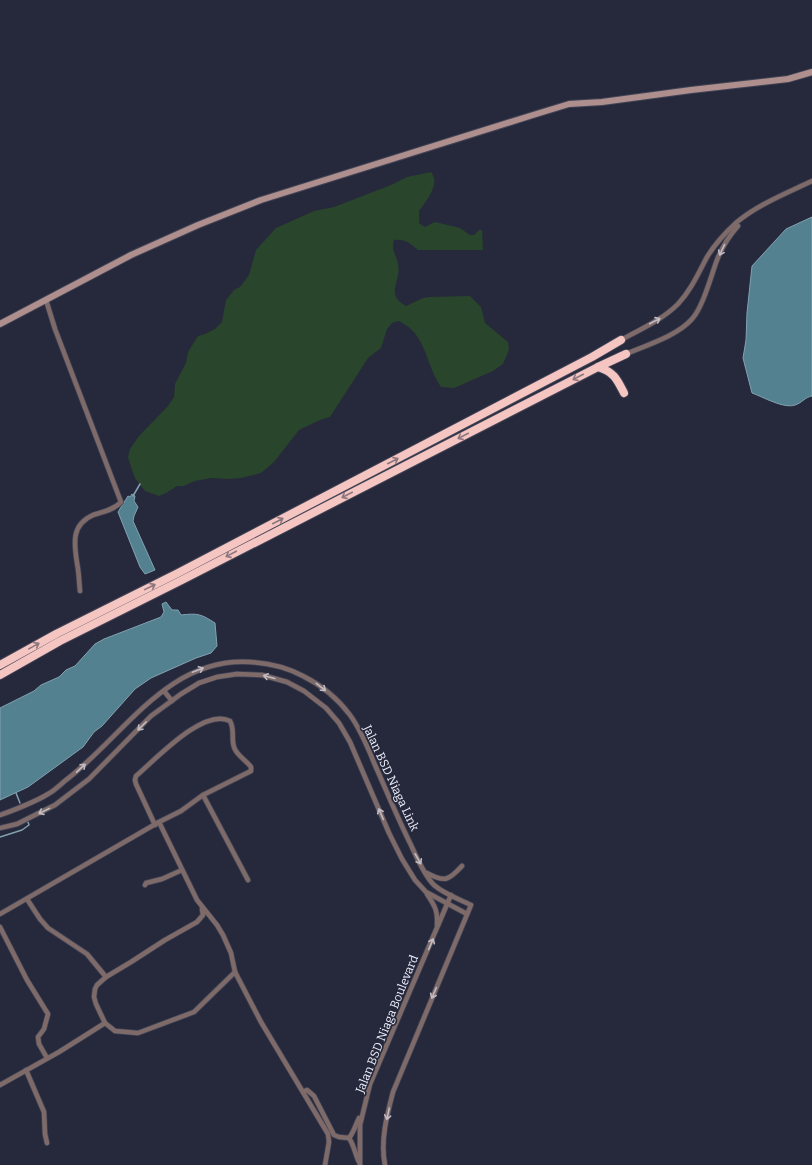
<svg xmlns="http://www.w3.org/2000/svg" width="812" height="1165" font-family="Bitter,serif">
<style>
.green{fill:#29452c}
.water{fill:#538190;stroke:#82a2b1}
.lines{fill:none;stroke-linecap:round;stroke-linejoin:round}
.stream{stroke:#82a2b1;stroke-width:1.5}
.street-casing{stroke:#424456;stroke-width:6}
.secondary-casing{stroke:#424456;stroke-width:8}
.highway-casing{stroke:#424456;stroke-width:10}
.street{stroke:#7e6b69;stroke-width:4.5}
.secondary{stroke:#ae8f8d;stroke-width:6}
.highway{stroke:#f5c5c2;stroke-width:8}
.oneway{stroke:#c1bbc2}
.oneway2{stroke:#8e767e}
.labels{text-anchor:middle;stroke-width:3.5;stroke-linejoin:round;paint-order:stroke}
.street-label{font-size:12px;fill:#eef0fd;stroke:#26283b}
</style>
<rect width="100%" height="100%" fill="#26283b"/>
<path class="green" d="M431,172C441,184 426,201 419,211V223L425,227L435,222L460,228L470,235H474L479,230H482L483,250H418C410,243 405,239 394,240C391,251 396,253 398,264C402,281 384,294 406,306L423,298L429,297L470,296L481,307L485,323L508,342L509,350L503,364L493,371L454,388L441,387C425,364 427,334 399,321L392,323L387,329L381,348L368,358L330,417L320,420L299,430L274,462L261,473L241,478L228,479L211,478L195,481L184,486H177L166,493L159,496L145,491L135,478L132,470L128,457L130,449L139,436L168,406L174,397L175,384L186,363L188,352L198,336L205,334L215,329L222,322L226,300L234,290L240,287L249,275L256,250L276,228L314,211L334,207L391,185L407,177Z"/>
<g class="water">
<path d="M812,217V396C805,397 802,403 795,405C784,409 763,397 752,393L743,358L746,340L747,313L752,266L786,229Z"/>
<path d="M132,494L135,496L134,501L138,507L134,516L133,521L155,570L145,574L140,567L118,512L128,496L130,497Z"/>
<path d="M166,602L172,610H178L181,615C198,613 201,614 215,623L217,646L211,653L196,658L151,678L135,689L102,726L94,732L83,747L28,787L0,800V708L34,691L41,685L59,677L66,670L75,666L95,644L104,639L161,617L164,612L162,604Z"/>
</g>
<g class="lines">
<g class="stream">
<path d="M133,496L140,484"/>
<path d="M16,793L20,803"/>
<path d="M0,837L22,830L29,825L28,822"/>
</g>
<defs>
<g id="street">
<path d="M46,300L55,329L121,502C114,510 102,512 93,515C71,525 74,543 77,563C79,572 79,582 80,591"/>
<path d="M621,340C641,329 662,320 678,304C691,290 698,274 707,257C715,244 726,232 737,222C759,204 787,193 812,181"/>
<path d="M626,354C647,345 677,336 692,319C703,307 711,276 717,260C722,247 729,236 738,226"/>
<path d="M164,691L172,701"/>
<path d="M203,795L248,880"/>
<path d="M0,815C12,811 37,801 48,794C54,791 60,785 66,780C124,736 167,657 250,662C268,663 286,667 303,676C321,685 338,699 350,715C361,730 368,748 375,765C387,792 398,819 411,845C417,858 424,875 434,885C444,894 459,899 471,905L393,1092C387,1115 380,1141 385,1165"/>
<path d="M155,825L136,784L135,780L136,776C156,759 204,707 230,721C235,730 231,738 234,747C236,755 246,760 251,767V771L203,795L181,811L159,822"/>
<path d="M0,828L17,824L55,805L89,779L151,716L181,694L199,683L217,677L237,674L262,675L287,682L304,691L326,708L339,723L350,742L389,833L402,859L415,880L426,892L467,914"/>
<path d="M427,873C445,883 449,880 462,866"/>
<path d="M145,885L146,883L162,879L182,870"/>
<path d="M427,894C435,906 438,911 437,926"/>
<path d="M27,899L40,919L48,928L87,954L106,977"/>
<path d="M202,909L203,915L197,922L165,940L131,962L106,977L97,985L95,989L94,997L96,1004L105,1023L115,1031L138,1033L194,1012L235,972"/>
<path d="M0,914L159,822L197,900L217,925L223,935L231,953L235,972L261,1022L328,1134L329,1142L325,1165"/>
<path d="M0,927L27,980L48,1014L44,1029L38,1037L39,1044L47,1058"/>
<path d="M26,1070L44,1112L45,1134L47,1143"/>
<path d="M0,1085L59,1052L105,1023"/>
<path d="M303,1092L307,1090L314,1096L334,1135L339,1137L349,1138C354,1132 355,1126 359,1118"/>
<path d="M349,1138C354,1145 355,1154 359,1162"/>
<path d="M360,1165V1125L370,1084L451,895"/>
</g>
<path id="secondary" d="M0,324L131,255L198,225L261,200L533,115L569,104L602,102L691,90L788,79L812,72"/>
<g id="highway">
<path d="M598,367C614,372 617,379 624,393"/>
<path d="M0,665L56,634L178,573L592,357L621,340"/>
<path d="M0,675L60,641L182,580L598,367L626,354"/>
</g>
</defs>
<use href="#street" class="street-casing"/>
<use href="#secondary" class="secondary-casing"/>
<use href="#highway" class="highway-casing"/>
<use href="#street" class="street"/>
<use href="#secondary" class="secondary"/>
<use href="#highway" class="highway"/>
</g>
<defs><path id="oneway-shaft" d="M-6 0H5M1.5-3L5.5 0L1.5 3" fill="none" stroke-width="1.6" stroke-linecap="round" stroke-linejoin="round"/></defs>
<g class="oneway">
<use href="#oneway-shaft" transform="translate(722 250) rotate(115)"/>
<use href="#oneway-shaft" transform="translate(655 321) rotate(-28)"/>
<use href="#oneway-shaft" transform="translate(198 670) rotate(-21)"/>
<use href="#oneway-shaft" transform="translate(269 677) rotate(-165)"/>
<use href="#oneway-shaft" transform="translate(321 687) rotate(38)"/>
<use href="#oneway-shaft" transform="translate(142 726) rotate(135)"/>
<use href="#oneway-shaft" transform="translate(81 768) rotate(-43)"/>
<use href="#oneway-shaft" transform="translate(44 811) rotate(154)"/>
<use href="#oneway-shaft" transform="translate(381 814) rotate(-113)"/>
<use href="#oneway-shaft" transform="translate(418 859) rotate(61)"/>
<use href="#oneway-shaft" transform="translate(431 944) rotate(-67)"/>
<use href="#oneway-shaft" transform="translate(434 993) rotate(113)"/>
<use href="#oneway-shaft" transform="translate(388 1114) rotate(102)"/>
</g>
<g class="oneway2">
<use href="#oneway-shaft" transform="translate(578 377) rotate(153)"/>
<use href="#oneway-shaft" transform="translate(463 436) rotate(153)"/>
<use href="#oneway-shaft" transform="translate(393 461) rotate(-27)"/>
<use href="#oneway-shaft" transform="translate(347 495) rotate(153)"/>
<use href="#oneway-shaft" transform="translate(278 521) rotate(-27)"/>
<use href="#oneway-shaft" transform="translate(231 554) rotate(152)"/>
<use href="#oneway-shaft" transform="translate(150 587) rotate(-26)"/>
<use href="#oneway-shaft" transform="translate(34 646) rotate(-29)"/>
</g>
<g class="labels">
<g class="street-label">
<text transform="translate(391 778) rotate(65)" y="4">Jalan BSD Niaga Link</text>
<text transform="translate(387 1024) rotate(-68)" y="4">Jalan BSD Niaga Boulevard</text>
</g>
</g>
</svg>
